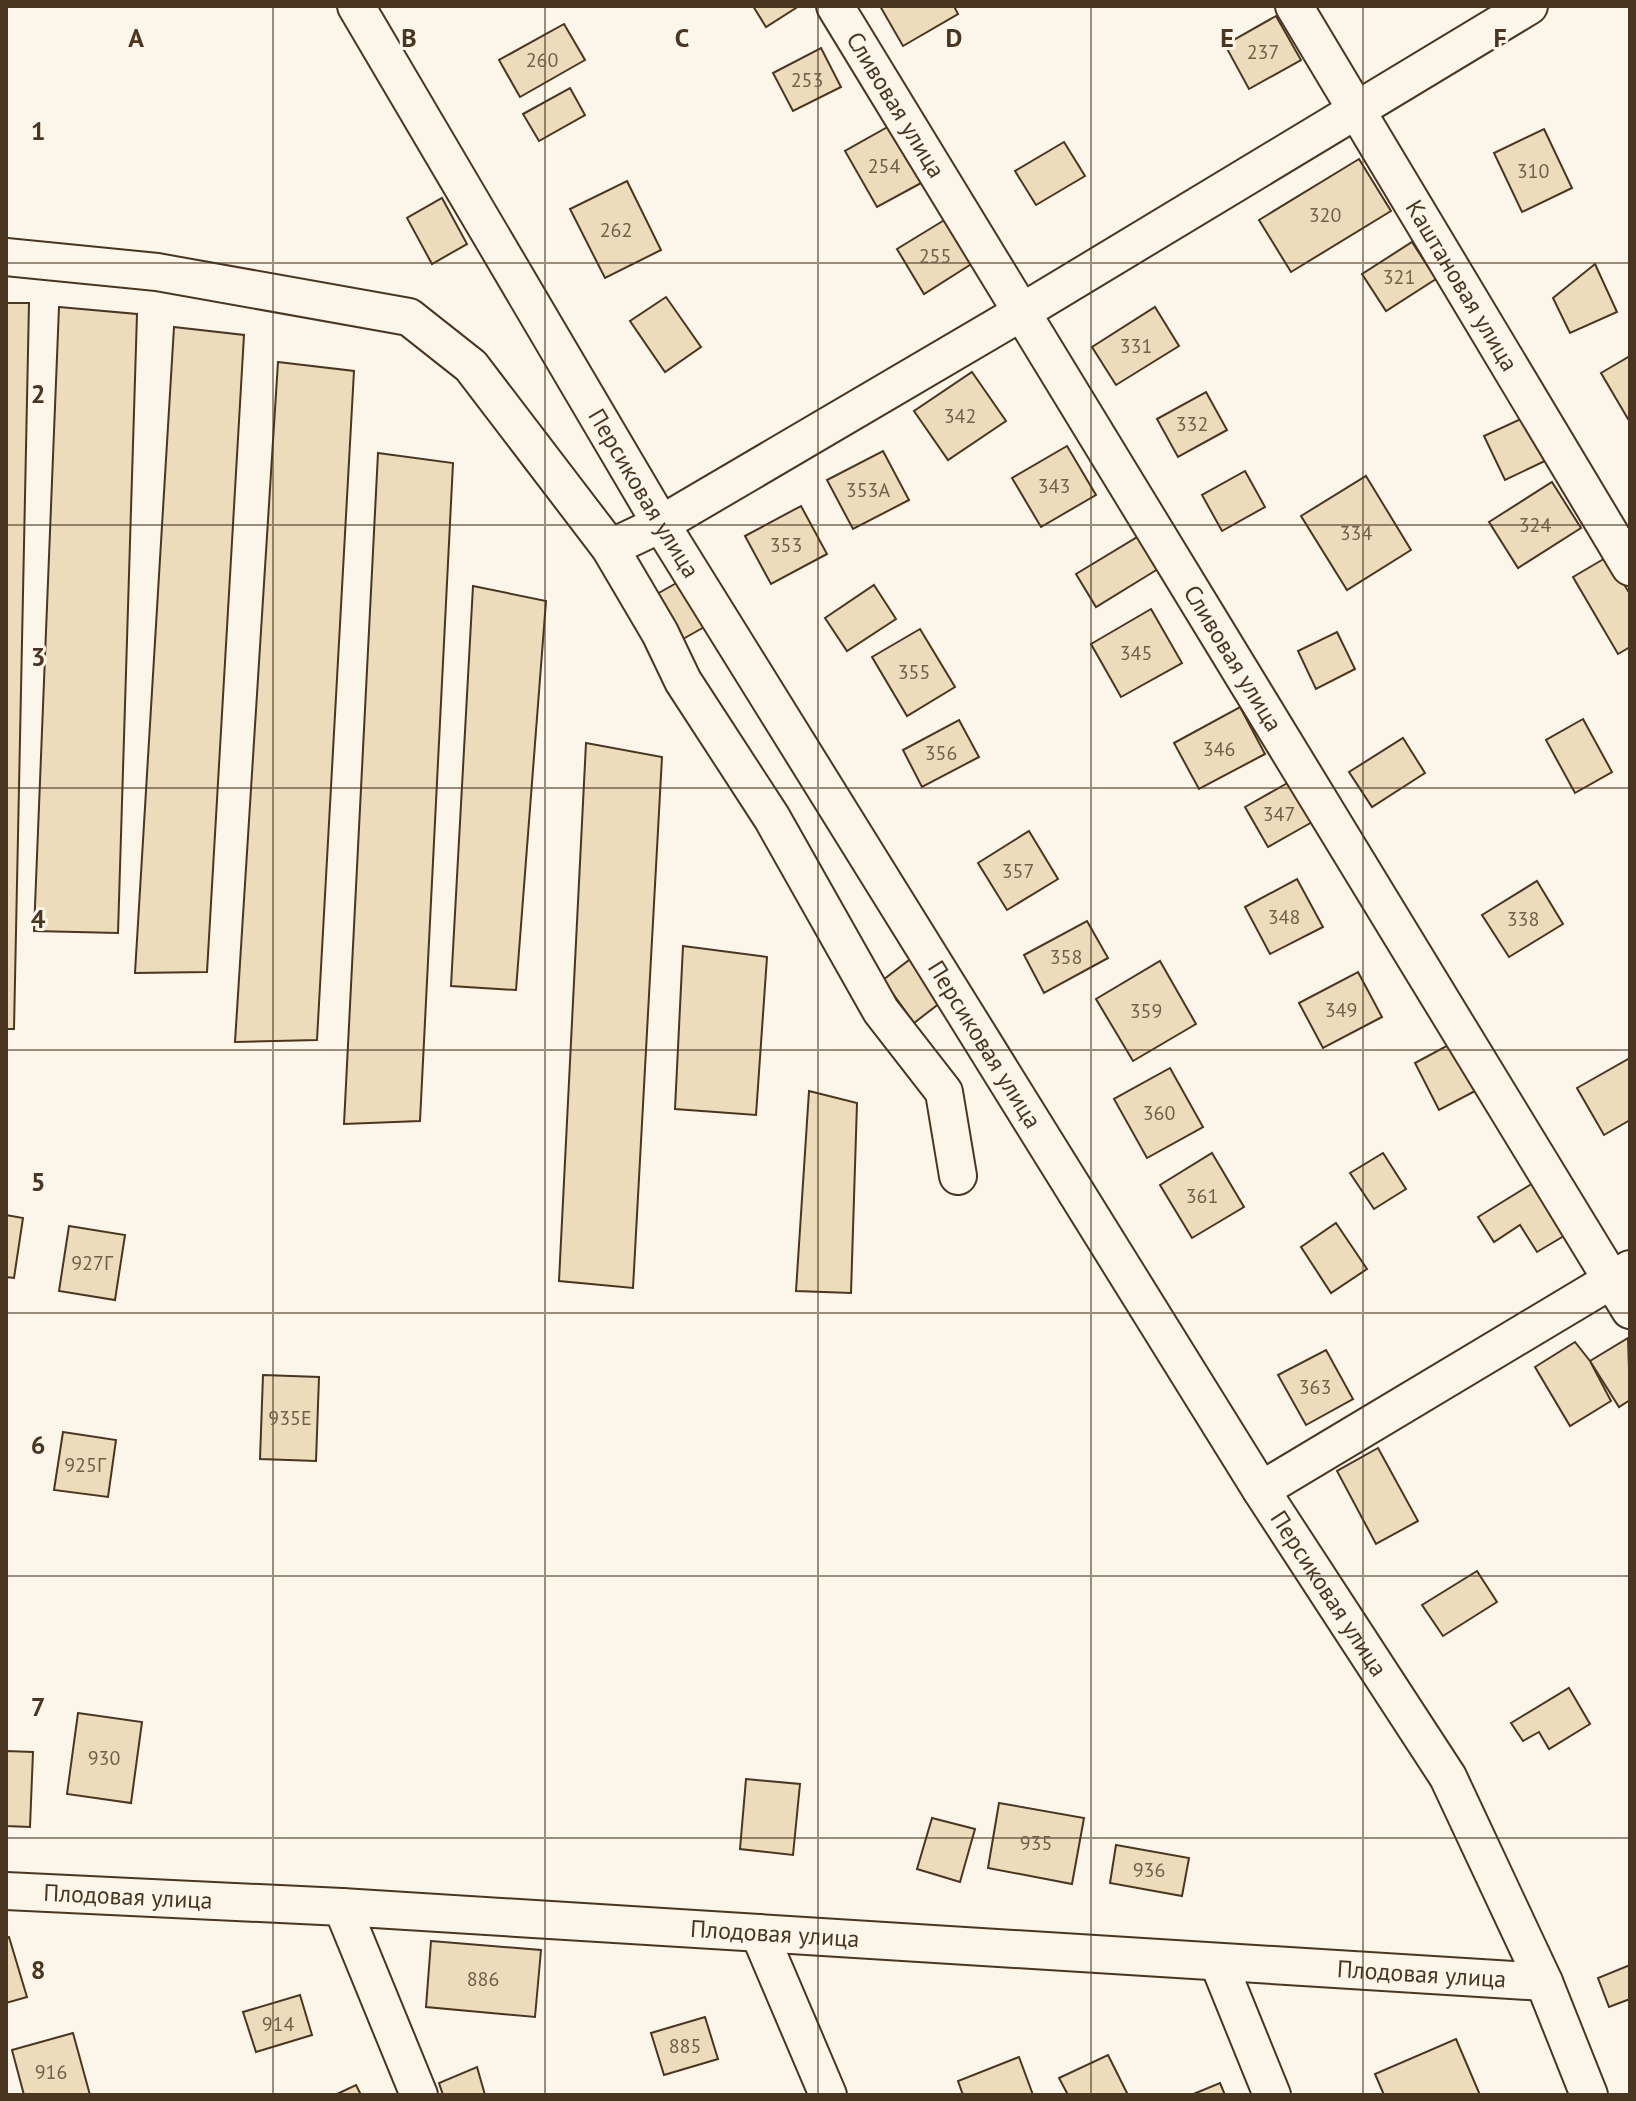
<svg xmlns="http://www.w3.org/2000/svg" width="1636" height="2101" font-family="'PT Sans',sans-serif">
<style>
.building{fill:#ecdcbc;stroke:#4a3520;stroke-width:2}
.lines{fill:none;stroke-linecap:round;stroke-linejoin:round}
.minor-casing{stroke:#4a3520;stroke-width:40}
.minor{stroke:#fbf6e9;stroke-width:36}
.grid{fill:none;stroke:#4a3520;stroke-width:2;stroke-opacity:0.55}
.labels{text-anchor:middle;stroke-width:6;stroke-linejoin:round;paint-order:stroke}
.number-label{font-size:20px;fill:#725f47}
.street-label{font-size:24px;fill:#4a3520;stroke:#fbf6e9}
.grid-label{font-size:26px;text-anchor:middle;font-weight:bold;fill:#4a3520;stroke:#fbf6e9;stroke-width:6;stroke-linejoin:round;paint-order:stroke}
</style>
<rect width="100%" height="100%" fill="#fbf6e9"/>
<g class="building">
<path d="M753,6H799L766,27Z"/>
<path d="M880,6H954L958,14L903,46Z"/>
<path d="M1276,16L1301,60L1249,89L1225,45Z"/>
<path d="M564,24L585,60L520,97L499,60Z"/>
<path d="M821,48L841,87L793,111L773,73Z"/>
<path d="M570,88L585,115L539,141L523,114Z"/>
<path d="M891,125L923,182L877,207L845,151Z"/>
<path d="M1544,129L1572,188L1522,212L1494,153Z"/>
<path d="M1064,142L1085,176L1036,205L1015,171Z"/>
<path d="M1359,159L1391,211L1291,272L1259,220Z"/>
<path d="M627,181L661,250L605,278L570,209Z"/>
<path d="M442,198L467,244L432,264L407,218Z"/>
<path d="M946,219L973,263L924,294L897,249Z"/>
<path d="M1412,242L1436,279L1386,311L1362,274Z"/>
<path d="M1595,264L1617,312L1570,333L1553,298Z"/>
<path d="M666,297L701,347L665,372L630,321Z"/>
<path d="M6,303H29L14,1029H6Z"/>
<path d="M59,307L137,314L118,933L34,931Z"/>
<path d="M1155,307L1179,346L1116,385L1092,347Z"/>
<path d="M174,327L244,335L207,972L135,973Z"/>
<path d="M1630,356V418L1628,419L1601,373Z"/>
<path d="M278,362L354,371L317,1040L235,1042Z"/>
<path d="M972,372L1006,421L948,460L914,411Z"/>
<path d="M1206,392L1227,430L1178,457L1157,419Z"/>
<path d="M1525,417L1547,460L1505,480L1484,436Z"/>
<path d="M1067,446L1096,495L1041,527L1012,478Z"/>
<path d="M883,451L909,500L853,529L827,480Z"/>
<path d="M378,453L453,463L420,1121L344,1124Z"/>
<path d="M1245,471L1265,507L1222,531L1202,495Z"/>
<path d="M1366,476L1411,550L1347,590L1301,516Z"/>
<path d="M1552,482L1581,528L1518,568L1489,522Z"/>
<path d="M801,506L827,554L771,584L745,536Z"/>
<path d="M1139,536L1158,569L1096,607L1076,574Z"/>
<path d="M1607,557L1630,594V647L1618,654L1573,577Z"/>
<path d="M680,581L706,626L667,648L641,603Z"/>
<path d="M874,585L896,619L847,651L825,618Z"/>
<path d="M473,586L546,601L516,990L451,986Z"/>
<path d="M1151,609L1182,663L1121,697L1091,644Z"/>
<path d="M920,629L955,687L907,716L872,657Z"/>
<path d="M1337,632L1355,669L1316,689L1298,651Z"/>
<path d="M1240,707L1265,754L1199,789L1174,743Z"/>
<path d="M1583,719L1612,772L1575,793L1546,740Z"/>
<path d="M959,720L979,757L922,787L903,750Z"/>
<path d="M1403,738L1425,773L1372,807L1349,772Z"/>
<path d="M586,743L662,757L633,1288L559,1281Z"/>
<path d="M1291,781L1314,821L1268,847L1245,807Z"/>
<path d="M1029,831L1058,879L1007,910L978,863Z"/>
<path d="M1297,879L1323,927L1270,954L1245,907Z"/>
<path d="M1537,881L1563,924L1509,957L1482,915Z"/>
<path d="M1087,921L1108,958L1044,993L1024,955Z"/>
<path d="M683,946L767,957L756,1115L675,1109Z"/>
<path d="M913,957L945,999L914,1023L883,980Z"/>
<path d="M1160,961L1196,1024L1133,1061L1096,999Z"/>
<path d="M1358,972L1382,1017L1323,1048L1299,1003Z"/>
<path d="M1452,1043L1477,1090L1439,1110L1415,1063Z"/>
<path d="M1630,1058V1120L1604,1135L1577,1088Z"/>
<path d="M1170,1068L1203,1127L1147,1158L1114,1099Z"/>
<path d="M809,1091L857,1103L851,1293L796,1291Z"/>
<path d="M1212,1153L1244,1207L1192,1238L1160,1185Z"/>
<path d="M1383,1153L1406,1189L1374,1209L1350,1173Z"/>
<path d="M1546,1175L1579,1227L1537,1252L1520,1225L1494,1242L1478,1217Z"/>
<path d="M6,1215L23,1218L14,1278L6,1277Z"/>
<path d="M1336,1223L1367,1269L1331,1293L1301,1247Z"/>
<path d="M69,1226L125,1235L115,1300L59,1291Z"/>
<path d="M1628,1338L1630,1400L1619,1407L1590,1361Z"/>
<path d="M1575,1342L1590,1361L1611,1401L1570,1426L1535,1367Z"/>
<path d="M1326,1350L1353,1399L1306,1425L1278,1375Z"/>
<path d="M263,1375L319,1377L316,1461L260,1459Z"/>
<path d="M63,1432L116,1440L108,1497L54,1490Z"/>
<path d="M1378,1448L1418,1521L1376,1544L1337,1471Z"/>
<path d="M1477,1571L1497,1602L1443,1636L1422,1605Z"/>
<path d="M1569,1688L1590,1724L1549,1749L1539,1732L1523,1741L1511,1723Z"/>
<path d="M78,1713L142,1722L131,1803L67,1794Z"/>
<path d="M6,1751L33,1752L30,1827L6,1826Z"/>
<path d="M746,1779L800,1784L793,1855L740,1849Z"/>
<path d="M999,1803L1084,1818L1072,1884L988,1868Z"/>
<path d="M932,1818L975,1829L960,1882L917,1869Z"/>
<path d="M1116,1845L1189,1858L1182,1896L1110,1883Z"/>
<path d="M9,1937L27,1997L6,2003V1938Z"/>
<path d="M431,1941L541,1950L535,2017L426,2007Z"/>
<path d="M1630,1965V1999L1609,2007L1598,1978Z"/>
<path d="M300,1995L312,2035L256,2052L243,2012Z"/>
<path d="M705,2017L718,2059L664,2075L651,2033Z"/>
<path d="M73,2033L90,2095H24L12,2050Z"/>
<path d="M1456,2039L1480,2095H1384L1375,2074Z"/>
<path d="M1108,2055L1128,2095H1068L1059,2078Z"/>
<path d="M1019,2057L1033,2095H963L958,2081Z"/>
<path d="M477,2067L485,2095H443L439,2083Z"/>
<path d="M1220,2083L1225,2095H1191Z"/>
<path d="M356,2085L361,2095H335Z"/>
</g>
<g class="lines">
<defs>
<g id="minor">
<path id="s1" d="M356,6L661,524L1261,1490L1448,1777L1544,1982L1589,2095"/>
<path id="s2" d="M835,6L1630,1310"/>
<path id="s3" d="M1294,6L1630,567"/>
<path d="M6,257L157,272L409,317L471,366L610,548L660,633L683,681L772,818L881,1011L944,1092L958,1176"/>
<path d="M610,548L661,524L1022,312L1529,6"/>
<path d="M1261,1490L1630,1269"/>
<path id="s4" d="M6,1891L342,1907L1544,1982"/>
<path d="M342,1907L419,2095"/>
<path d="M759,1933L828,2095"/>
<path d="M1218,1962L1272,2095"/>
</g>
</defs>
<use href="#minor" class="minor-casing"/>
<use href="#minor" class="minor"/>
</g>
<path class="grid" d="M273,6V2095M545,6V2095M818,6V2095M1091,6V2095M1363,6V2095M6,263H1630M6,525H1630M6,788H1630M6,1050H1630M6,1313H1630M6,1576H1630M6,1838H1630"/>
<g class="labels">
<g class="number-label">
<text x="1263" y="59">237</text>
<text x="542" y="67">260</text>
<text x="807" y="87">253</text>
<text x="884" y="173">254</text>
<text x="1533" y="178">310</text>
<text x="1325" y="222">320</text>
<text x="616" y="237">262</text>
<text x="935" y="263">255</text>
<text x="1399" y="284">321</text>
<text x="1136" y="353">331</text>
<text x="960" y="423">342</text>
<text x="1192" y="431">332</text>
<text x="1054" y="493">343</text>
<text x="868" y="497">353А</text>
<text x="1535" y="532">324</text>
<text x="1356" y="540">334</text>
<text x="786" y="552">353</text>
<text x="1136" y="660">345</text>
<text x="914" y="679">355</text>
<text x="1219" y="756">346</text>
<text x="941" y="760">356</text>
<text x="1279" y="821">347</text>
<text x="1018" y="878">357</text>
<text x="1284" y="924">348</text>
<text x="1523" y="926">338</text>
<text x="1066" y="964">358</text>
<text x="1341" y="1017">349</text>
<text x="1146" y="1018">359</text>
<text x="1159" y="1120">360</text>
<text x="1202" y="1203">361</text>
<text x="92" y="1270">927Г</text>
<text x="1315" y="1394">363</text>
<text x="290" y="1425">935Е</text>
<text x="85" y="1472">925Г</text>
<text x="104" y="1765">930</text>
<text x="1036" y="1850">935</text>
<text x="1149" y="1877">936</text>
<text x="483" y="1986">886</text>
<text x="278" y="2031">914</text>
<text x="685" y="2053">885</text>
<text x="51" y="2079">916</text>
</g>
<g class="street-label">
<text dy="8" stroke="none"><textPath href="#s2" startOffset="116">Сливовая улица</textPath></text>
<text dy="8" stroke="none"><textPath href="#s3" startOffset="326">Каштановая улица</textPath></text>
<text dy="8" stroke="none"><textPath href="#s1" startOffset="566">Персиковая улица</textPath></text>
<text dy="8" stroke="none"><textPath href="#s2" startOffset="764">Сливовая улица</textPath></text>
<text dy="8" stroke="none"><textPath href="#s1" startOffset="1214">Персиковая улица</textPath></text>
<text dy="8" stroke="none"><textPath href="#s1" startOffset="1862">Персиковая улица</textPath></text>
<text dy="8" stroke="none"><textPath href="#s4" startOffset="122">Плодовая улица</textPath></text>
<text dy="8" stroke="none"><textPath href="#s4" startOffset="770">Плодовая улица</textPath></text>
<text dy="8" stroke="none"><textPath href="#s4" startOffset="1418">Плодовая улица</textPath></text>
</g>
</g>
<g class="grid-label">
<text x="136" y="47">A</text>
<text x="409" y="47">B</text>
<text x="682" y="47">C</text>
<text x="954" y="47">D</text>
<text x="1227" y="47">E</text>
<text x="1500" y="47">F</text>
<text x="38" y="140">1</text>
<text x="38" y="403">2</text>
<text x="38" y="666">3</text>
<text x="38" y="928">4</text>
<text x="38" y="1191">5</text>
<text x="38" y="1454">6</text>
<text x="38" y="1716">7</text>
<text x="38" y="1979">8</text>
</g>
<rect width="1636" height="2101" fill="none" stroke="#4a3520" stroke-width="16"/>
</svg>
